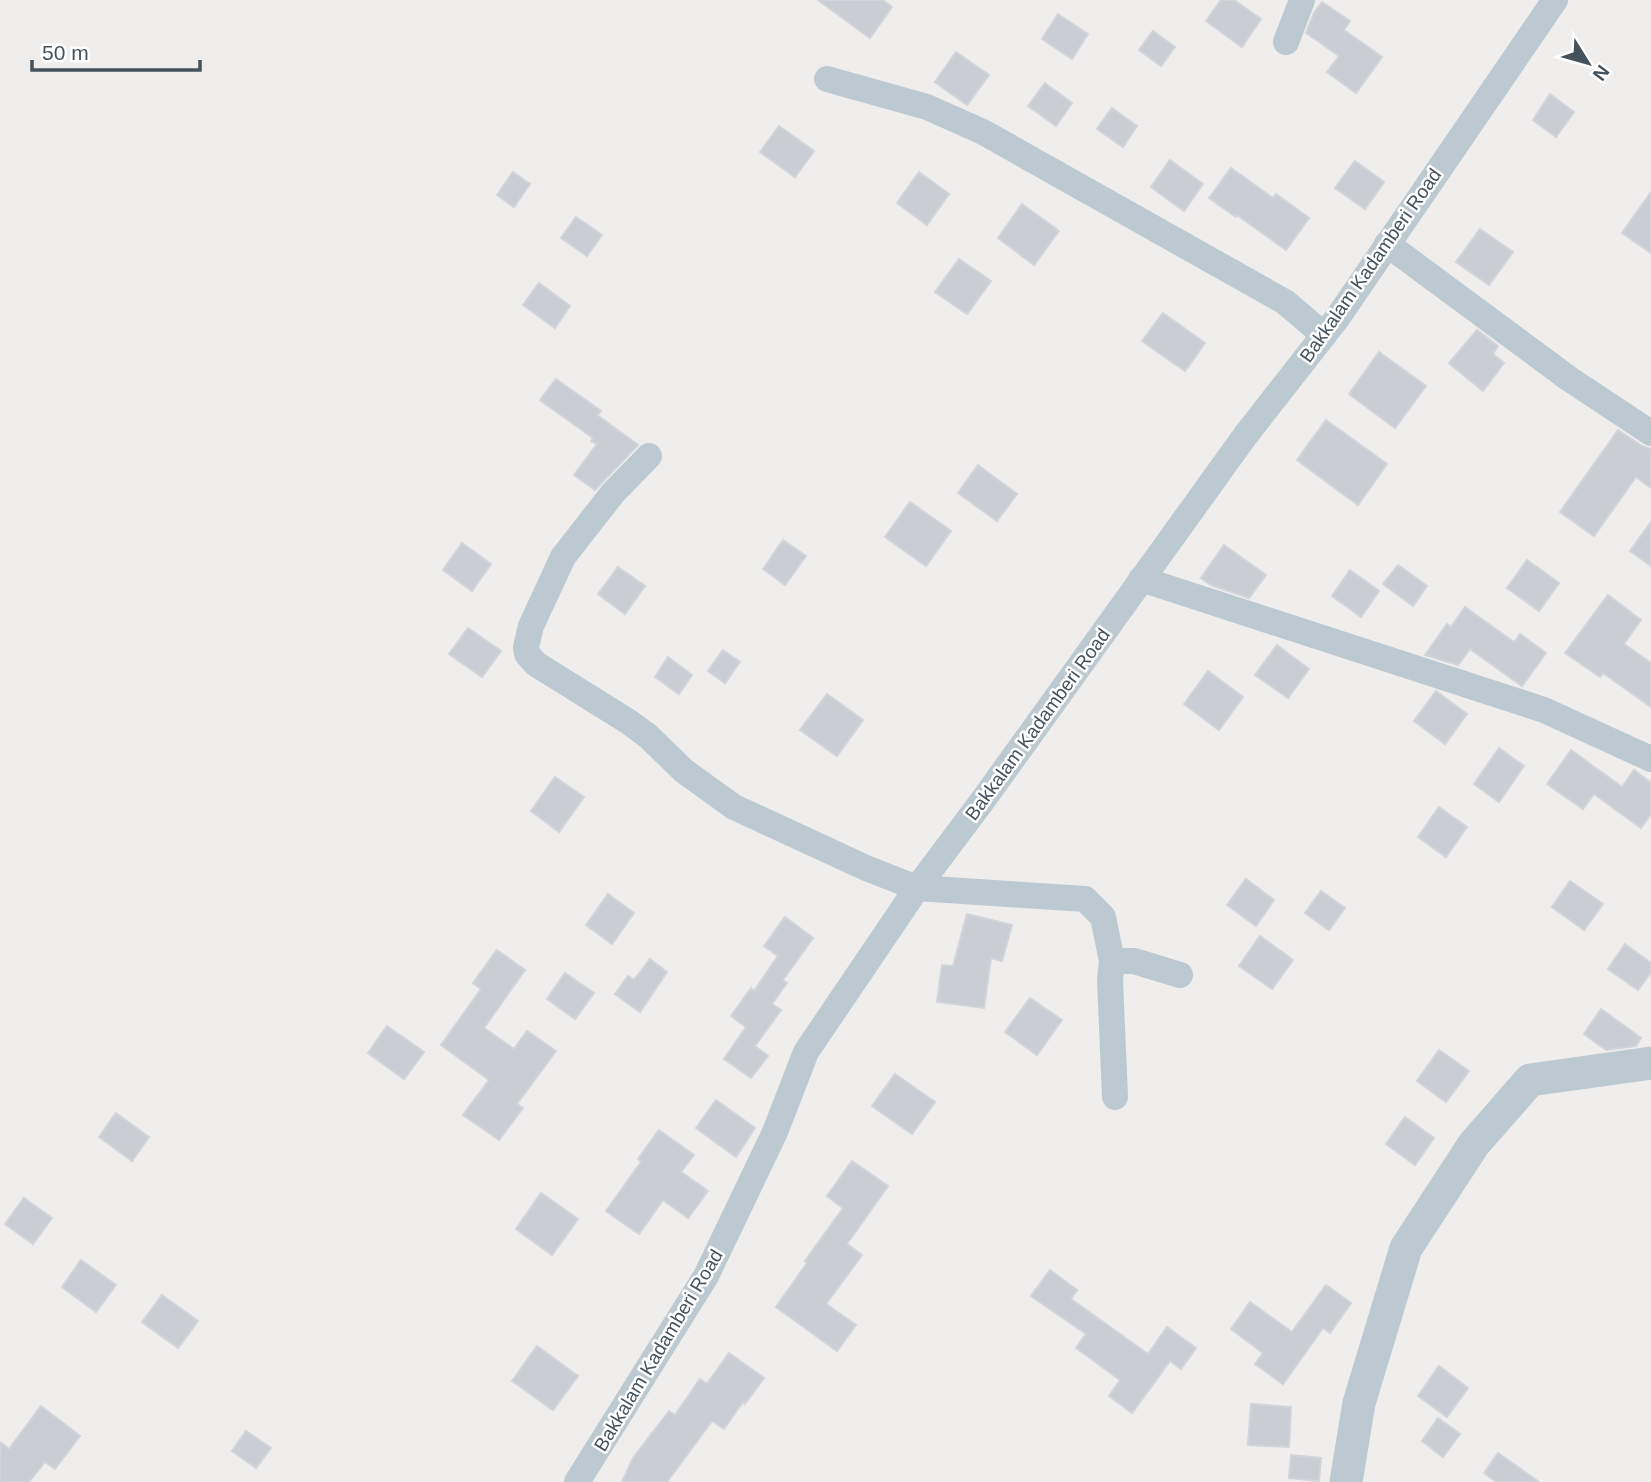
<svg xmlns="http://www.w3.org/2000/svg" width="1651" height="1482" font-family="Arial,sans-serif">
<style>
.building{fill:#cacdd3;stroke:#d1d4da;stroke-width:2}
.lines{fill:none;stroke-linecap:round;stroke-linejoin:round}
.minor{stroke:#bdc9d1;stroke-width:26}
.tertiary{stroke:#bdc9d1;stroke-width:33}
.labels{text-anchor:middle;stroke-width:5;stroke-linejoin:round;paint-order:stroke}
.street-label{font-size:19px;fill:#45525c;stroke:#fff}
</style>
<rect width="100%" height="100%" fill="#f0eded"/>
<g class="building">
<path d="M818,0H883L892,7L870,38Z"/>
<path d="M1221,0H1234L1261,19L1242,47L1206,21Z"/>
<path d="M1322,2L1350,21L1344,30L1382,57L1356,93L1327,72L1339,56L1306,33L1314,13Z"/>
<path d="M1058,14L1088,34L1072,59L1042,39Z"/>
<path d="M1153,31L1175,47L1161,66L1139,50Z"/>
<path d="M956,52L989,75L967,105L935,82Z"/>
<path d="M1045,83L1072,103L1056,126L1028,106Z"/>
<path d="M1550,94L1574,112L1556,137L1533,120Z"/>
<path d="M1112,108L1137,126L1123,147L1097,129Z"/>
<path d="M779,126L814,151L795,177L760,152Z"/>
<path d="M1170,160L1203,184L1184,211L1151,187Z"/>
<path d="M1355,161L1384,182L1365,209L1335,188Z"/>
<path d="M1231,168L1273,198L1276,194L1309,218L1286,250L1237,215L1236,217L1209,198Z"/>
<path d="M513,172L530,184L514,207L497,195Z"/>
<path d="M919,172L949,194L927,225L897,203Z"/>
<path d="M1651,192V253L1622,233Z"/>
<path d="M1022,204L1059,231L1034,265L998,238Z"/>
<path d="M576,217L602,235L587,256L561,238Z"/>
<path d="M1480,229L1513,252L1489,285L1456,262Z"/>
<path d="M959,259L991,281L967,314L935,292Z"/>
<path d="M539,283L570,306L555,328L523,305Z"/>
<path d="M1163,313L1205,343L1185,371L1142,341Z"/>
<path d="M1477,330L1498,346L1493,354L1504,363L1483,391L1449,363Z"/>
<path d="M1379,352L1426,386L1395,428L1349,394Z"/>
<path d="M556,379L601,411L597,415L638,445L595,490L574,475L597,444L591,441L593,438L540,400Z"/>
<path d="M1326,420L1387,464L1358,505L1297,460Z"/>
<path d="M1618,430L1642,446L1651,449V488L1636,477L1594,536L1560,512Z"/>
<path d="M978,465L1017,494L997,521L958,493Z"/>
<path d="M910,502L951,531L926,566L885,537Z"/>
<path d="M1651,522V566L1630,551Z"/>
<path d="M783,540L806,556L785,585L763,569Z"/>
<path d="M462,543L491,564L472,591L443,570Z"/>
<path d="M1224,545L1266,575L1249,598L1211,585L1201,578Z"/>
<path d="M1527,560L1559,583L1539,611L1507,588Z"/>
<path d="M1398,565L1427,586L1413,606L1383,584Z"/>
<path d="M618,567L645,586L625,614L598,594Z"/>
<path d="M1350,570L1379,591L1361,617L1332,596Z"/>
<path d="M1608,595L1641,620L1624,644L1651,663V707L1603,673L1600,677L1565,653Z"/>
<path d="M1465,607L1514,642L1520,634L1546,653L1522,686L1470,649L1458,665L1425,655L1447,624L1451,627Z"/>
<path d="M468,628L501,651L482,677L449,654Z"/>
<path d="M1277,645L1309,669L1288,698L1255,675Z"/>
<path d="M723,650L740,662L725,683L708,671Z"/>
<path d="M668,657L692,675L679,694L655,677Z"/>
<path d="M1208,671L1243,697L1219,730L1184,704Z"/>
<path d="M1436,691L1467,714L1445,744L1414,721Z"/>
<path d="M827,694L863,720L837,756L800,730Z"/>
<path d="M1499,748L1524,766L1499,802L1474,784Z"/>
<path d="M1571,750L1622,787L1634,770L1651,783V814L1641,828L1594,794L1583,809L1547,784Z"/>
<path d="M555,777L584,797L559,832L531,811Z"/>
<path d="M1439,807L1467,827L1446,857L1418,837Z"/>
<path d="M1246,879L1274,900L1256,926L1227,905Z"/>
<path d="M1570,881L1603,904L1584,930L1552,907Z"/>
<path d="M1321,891L1345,908L1329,930L1305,913Z"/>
<path d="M608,894L634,913L612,944L586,925Z"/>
<path d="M967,914L1012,925L1002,961L991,958L984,1008L937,1002L942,965L953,966Z"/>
<path d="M785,917L813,938L783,980L787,983L772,1004L781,1010L755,1046L768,1056L751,1078L724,1059L746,1027L731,1016L751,988L754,991L778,956L764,946Z"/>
<path d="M1260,936L1293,960L1272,989L1239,966Z"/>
<path d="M1625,944L1651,963V972L1638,990L1608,969Z"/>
<path d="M497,950L525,970L484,1028L514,1049L527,1031L556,1051L517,1104L523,1108L499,1140L463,1115L489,1080L441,1045L481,989L473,983Z"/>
<path d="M650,959L667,972L640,1012L615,994L628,976L634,980Z"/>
<path d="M565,973L594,993L575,1019L547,999Z"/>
<path d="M1030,998L1062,1020L1037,1055L1005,1032Z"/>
<path d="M1601,1009L1641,1038L1636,1046L1606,1050L1584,1034Z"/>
<path d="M387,1026L424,1052L404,1079L368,1053Z"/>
<path d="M1439,1050L1469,1071L1446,1102L1417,1081Z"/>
<path d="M895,1074L935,1102L912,1134L872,1106Z"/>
<path d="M716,1100L755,1128L736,1157L696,1128Z"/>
<path d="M116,1113L149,1137L132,1161L99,1137Z"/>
<path d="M1405,1117L1434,1138L1415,1165L1386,1144Z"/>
<path d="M659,1130L694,1155L681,1172L708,1191L688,1218L663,1200L639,1234L606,1211L641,1162L638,1159Z"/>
<path d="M852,1161L888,1186L847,1244L862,1255L826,1304L856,1325L837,1351L776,1307L807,1263L805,1261L843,1208L827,1196Z"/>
<path d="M541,1193L578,1219L552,1255L516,1229Z"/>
<path d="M24,1198L52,1218L33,1244L5,1224Z"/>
<path d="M81,1260L116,1285L96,1312L62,1287Z"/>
<path d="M1050,1270L1077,1290L1071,1299L1148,1354L1167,1327L1196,1348L1181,1369L1170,1361L1132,1413L1109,1396L1120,1380L1076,1348L1086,1334L1031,1296Z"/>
<path d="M1326,1285L1351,1303L1330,1333L1323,1328L1283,1384L1255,1364L1263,1353L1231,1329L1250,1302L1292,1332Z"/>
<path d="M162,1295L198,1321L178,1348L142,1322Z"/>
<path d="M537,1346L578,1376L553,1410L512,1381Z"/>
<path d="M729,1353L764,1378L745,1404L743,1402L724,1429L712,1421L667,1482H622L633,1458L669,1411L675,1415L700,1379L707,1384Z"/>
<path d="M1439,1366L1468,1388L1447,1417L1418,1396Z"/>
<path d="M1251,1404L1291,1407L1289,1447L1248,1445Z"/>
<path d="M41,1406L80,1436L55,1469L45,1462L29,1482H0V1442L9,1449Z"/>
<path d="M1438,1418L1460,1434L1443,1457L1422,1441Z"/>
<path d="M246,1431L271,1448L256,1468L232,1451Z"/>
<path d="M1498,1453L1539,1482H1497L1484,1473Z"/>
<path d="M1291,1455L1321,1458L1319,1481L1289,1478Z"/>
</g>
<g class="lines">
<g class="minor">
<path d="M1286,42L1302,0"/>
<path d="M827,79L927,107L983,132L1285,302L1324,335"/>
<path d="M1387,244L1568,378L1651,433"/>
<path d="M649,456L613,493L563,557L531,626L526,647L527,654L536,664L629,722L648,736L684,771L734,807L866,868L917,888L1085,899L1103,917L1112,961L1110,980L1115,1097"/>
<path d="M1141,579L1544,710L1651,759"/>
<path d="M1112,961H1134L1180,975"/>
<path d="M577,1482L706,1276L775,1132L806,1052L917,888L983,800L1245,436L1338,317L1555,0"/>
</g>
<path class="tertiary" d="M1346,1482L1359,1403L1406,1248L1474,1144L1530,1080L1651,1063"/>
</g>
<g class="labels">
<g class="street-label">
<text transform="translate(1370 265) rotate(-55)" y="7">Bakkalam Kadamberi Road</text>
<text transform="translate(1037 724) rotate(-54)" y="7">Bakkalam Kadamberi Road</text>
<text transform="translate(658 1350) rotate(-59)" y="7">Bakkalam Kadamberi Road</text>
</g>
</g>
<g transform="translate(1588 63) rotate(127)" stroke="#ffffff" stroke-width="5" paint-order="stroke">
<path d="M0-5L12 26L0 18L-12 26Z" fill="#45525c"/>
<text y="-10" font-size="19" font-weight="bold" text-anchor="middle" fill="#45525c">N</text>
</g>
<path d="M32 60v10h168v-10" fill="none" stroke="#45525c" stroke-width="3.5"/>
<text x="42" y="60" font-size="21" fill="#45525c" stroke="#ffffff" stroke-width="5" paint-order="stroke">50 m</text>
</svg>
